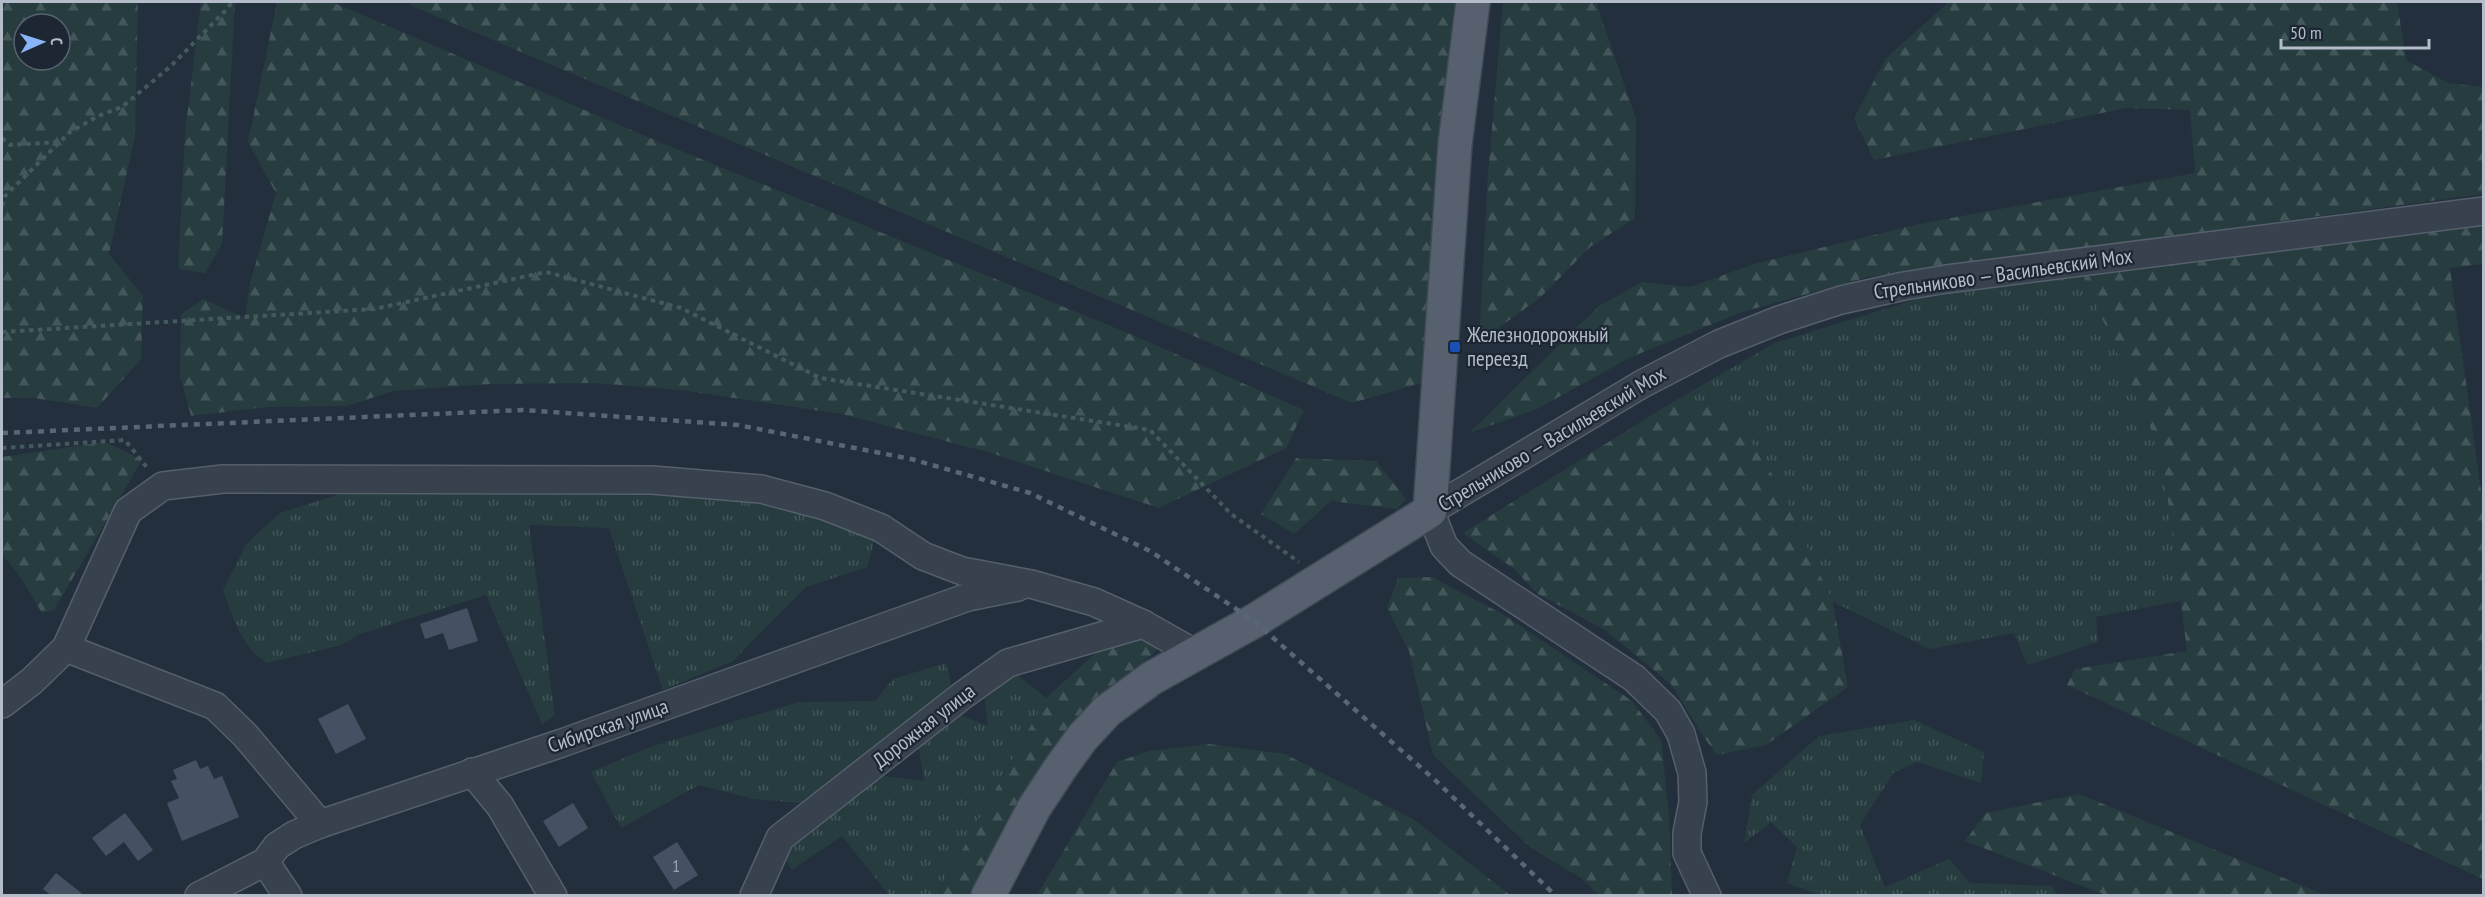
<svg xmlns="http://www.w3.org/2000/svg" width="2485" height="897" font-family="'PT Sans Narrow',sans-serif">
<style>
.grass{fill:url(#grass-tufts)}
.forest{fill:url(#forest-firs);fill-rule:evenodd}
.building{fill:#455162}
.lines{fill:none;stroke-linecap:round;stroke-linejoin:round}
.minor-casing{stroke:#565f6c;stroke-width:30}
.major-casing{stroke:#414a57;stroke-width:36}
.path{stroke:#44595c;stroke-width:4;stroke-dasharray:4.5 4.5;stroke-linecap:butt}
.minor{stroke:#38414e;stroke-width:27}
.major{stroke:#56606e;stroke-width:33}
.rail{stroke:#5a6575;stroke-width:4.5;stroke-dasharray:6 6;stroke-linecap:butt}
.transit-dot{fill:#1a4fb4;stroke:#1d2633;stroke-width:2}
.labels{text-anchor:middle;stroke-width:4.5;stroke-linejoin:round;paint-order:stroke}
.number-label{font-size:18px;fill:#98a1af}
.street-label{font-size:21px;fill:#b4bcc9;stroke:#1d2633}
.poi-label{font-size:21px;fill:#b4bcc9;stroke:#1d2633;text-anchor:start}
</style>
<defs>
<pattern id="grass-tufts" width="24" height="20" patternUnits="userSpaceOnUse" patternTransform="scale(1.5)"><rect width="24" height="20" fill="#263c3f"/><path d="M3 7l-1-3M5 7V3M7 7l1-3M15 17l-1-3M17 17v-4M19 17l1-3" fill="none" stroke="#435659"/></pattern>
<pattern id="forest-firs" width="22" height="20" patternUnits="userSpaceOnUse" patternTransform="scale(1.5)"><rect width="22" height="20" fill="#263c3f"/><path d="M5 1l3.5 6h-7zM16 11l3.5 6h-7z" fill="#435659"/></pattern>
</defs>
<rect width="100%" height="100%" fill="#242f3e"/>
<g class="grass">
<path d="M2083,275L2162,454L2181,601L2096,617L2098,642L2027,665L2014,633L1930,649L1833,602L1774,477L1724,402L1671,403L1775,343L1917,299Z"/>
<path d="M679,489L803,507L875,538L867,567L806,587L733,661L663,690L609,528L529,525L555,715L542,724L486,595L360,634L341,645L267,663C242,648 232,616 223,590L247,543L280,513L350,491Z"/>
<path d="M946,663L952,687L800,803L754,799L699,785L621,828L591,772L650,747L799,702L875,701L893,679Z"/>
<path d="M1016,674L1046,698L937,895H889L842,836L792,870L780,849L884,776L924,781L916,733L960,715L988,726L985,699Z"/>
<path d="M1914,720L1984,752L1981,783L1917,762L1894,772L1860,825L1885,887L1949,859L1970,883L2052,886L2057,895L1913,896L1910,893L1893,896L1820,895L1787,883L1797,847L1771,822L1744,843L1752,795L1819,736Z"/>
</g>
<g class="forest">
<path d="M2,2H138L135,136L109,254L143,296L141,359L97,408L34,398H2ZM24,24H60V60H24Z"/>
<path d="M201,2H235L222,244L205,273L178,269L185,133Z"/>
<path d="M277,2H332L657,141L1135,336L1304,410L1286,448L1159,508L991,453L842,414L680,390L595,383L489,384L394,391L346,406L267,407L191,416L180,376L181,314L203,299L245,318L250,283L276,193L248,142Z"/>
<path d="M412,2H1456L1428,381L1352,403L410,5Z"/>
<path d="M1503,2H1596L1636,119L1635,218L1590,247L1541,297L1479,342L1488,174Z"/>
<path d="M1949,2H2397L2406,60L2448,83L2483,87V194L1868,277L1742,312L1631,357L1537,409L1469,433L1599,306L1642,282L1690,287L1754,264L1919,224L2195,173L2190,110L2126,108L1874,160L1854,118L1886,58Z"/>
<path d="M2483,225V264L2450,268L2484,512L2483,879L2067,685L2075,669L2187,651L2162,454L2083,275Z"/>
<path d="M1724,402L1774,477L1833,602L1848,687L1766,745L1717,755L1703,736L1671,684L1605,630L1538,594L1514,569L1463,533L1671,403Z"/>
<path d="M105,442L142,460L54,610L42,613L19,575L2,554V457Z"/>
<path d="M1296,458L1376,461L1406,499L1397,509L1331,501L1294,534L1261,514Z"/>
<path d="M1432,577L1504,615L1632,701L1661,740L1669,815L1672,895H1599L1581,878L1531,848L1433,755L1409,651L1387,608L1398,578Z"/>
<path d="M1121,630L1164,644L1072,724L976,895L937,896L1046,698Z"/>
<path d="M1209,744L1285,754L1413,819L1510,895H1037L1117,762L1149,751Z"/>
<path d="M2079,794L2325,895H2106L1965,841L1986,813Z"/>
</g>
<g class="building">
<path d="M467,608L478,641L449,650L443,633L425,639L420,624Z"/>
<path d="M348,704L366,739L336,754L318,719Z"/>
<path d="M196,760L200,769L208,766L214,779L222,776L239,817L182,841L167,803L179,798L171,781L177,779L173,770Z"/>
<path d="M573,803L588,828L559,847L543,821Z"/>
<path d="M125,813L153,850L138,861L124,842L106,856L92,838Z"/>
<path d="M677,842L698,875L674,890L653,857Z"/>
<path d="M56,873L85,896H52L43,889Z"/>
</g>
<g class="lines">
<defs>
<g id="minor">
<path d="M66,648L215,706L245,735L320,824"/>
<path d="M2,704L32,681L66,648L128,511L163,486L223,479L652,480L761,489L825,506L881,528L923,556L962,571L1031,584L1094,602L1143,624L1196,654"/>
<path d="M472,772L500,806L553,896"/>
<path d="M265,862L288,896"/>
<path d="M199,896L265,862L277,846L294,835L320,824L562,743L968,597L1018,587"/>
<path d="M754,896L780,838L963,695L1008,663L1143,624"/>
<path d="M1707,896L1687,853V833L1693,802L1692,773L1681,734L1668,711L1634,678L1460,563L1444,546L1430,511L1642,384L1719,344L1779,320L1841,300L1904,286L1947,279L2484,211"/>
</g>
<path id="major" d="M988,896L1034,808L1061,767L1082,738L1107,711L1152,678L1254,621L1430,511L1455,144L1473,2"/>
</defs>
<use href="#minor" class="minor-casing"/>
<use href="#major" class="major-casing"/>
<g class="path">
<path d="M2,138L10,145L59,142"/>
<path d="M2,206L5,196L70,132L98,116L122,107L171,66L227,9L232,2"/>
<path d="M2,332L374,309L546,272L681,308L820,378L1150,430L1231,514L1299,562"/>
<path d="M2,448L125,440L149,470"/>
</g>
<use href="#minor" class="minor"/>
<use href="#major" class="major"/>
<path class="rail" d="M2,433L523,410L738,425L911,459L1030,493L1150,551L1254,621L1435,780L1556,896"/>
</g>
<rect class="transit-dot" x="1449" y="341" width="12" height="12" rx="3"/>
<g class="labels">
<g class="number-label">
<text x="676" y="872">1</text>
</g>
<g class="street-label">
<text transform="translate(2003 274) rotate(-8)" y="7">Стрельниково — Васильевский Мох</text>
<text transform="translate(1552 439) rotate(-31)" y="7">Стрельниково — Васильевский Мох</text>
<text transform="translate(608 726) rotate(-19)" y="7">Сибирская улица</text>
<text transform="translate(924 726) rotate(-38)" y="7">Дорожная улица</text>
</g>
<g class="poi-label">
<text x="1467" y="342">Железнодорожный<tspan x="1467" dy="24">переезд</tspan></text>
</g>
</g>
<rect width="2485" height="897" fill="none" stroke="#b4bcc9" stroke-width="6"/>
<g transform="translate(42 42) rotate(87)"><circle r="28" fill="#1d2633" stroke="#59626f" stroke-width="1.5"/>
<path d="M0-4.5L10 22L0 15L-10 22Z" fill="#8ab4f8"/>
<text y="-9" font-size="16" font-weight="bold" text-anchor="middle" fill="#b4bcc9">С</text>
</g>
<path d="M2281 39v9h148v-9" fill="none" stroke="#b4bcc9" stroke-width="3"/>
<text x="2290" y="39" font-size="18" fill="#b4bcc9" stroke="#1d2633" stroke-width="4.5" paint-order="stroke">50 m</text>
</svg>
